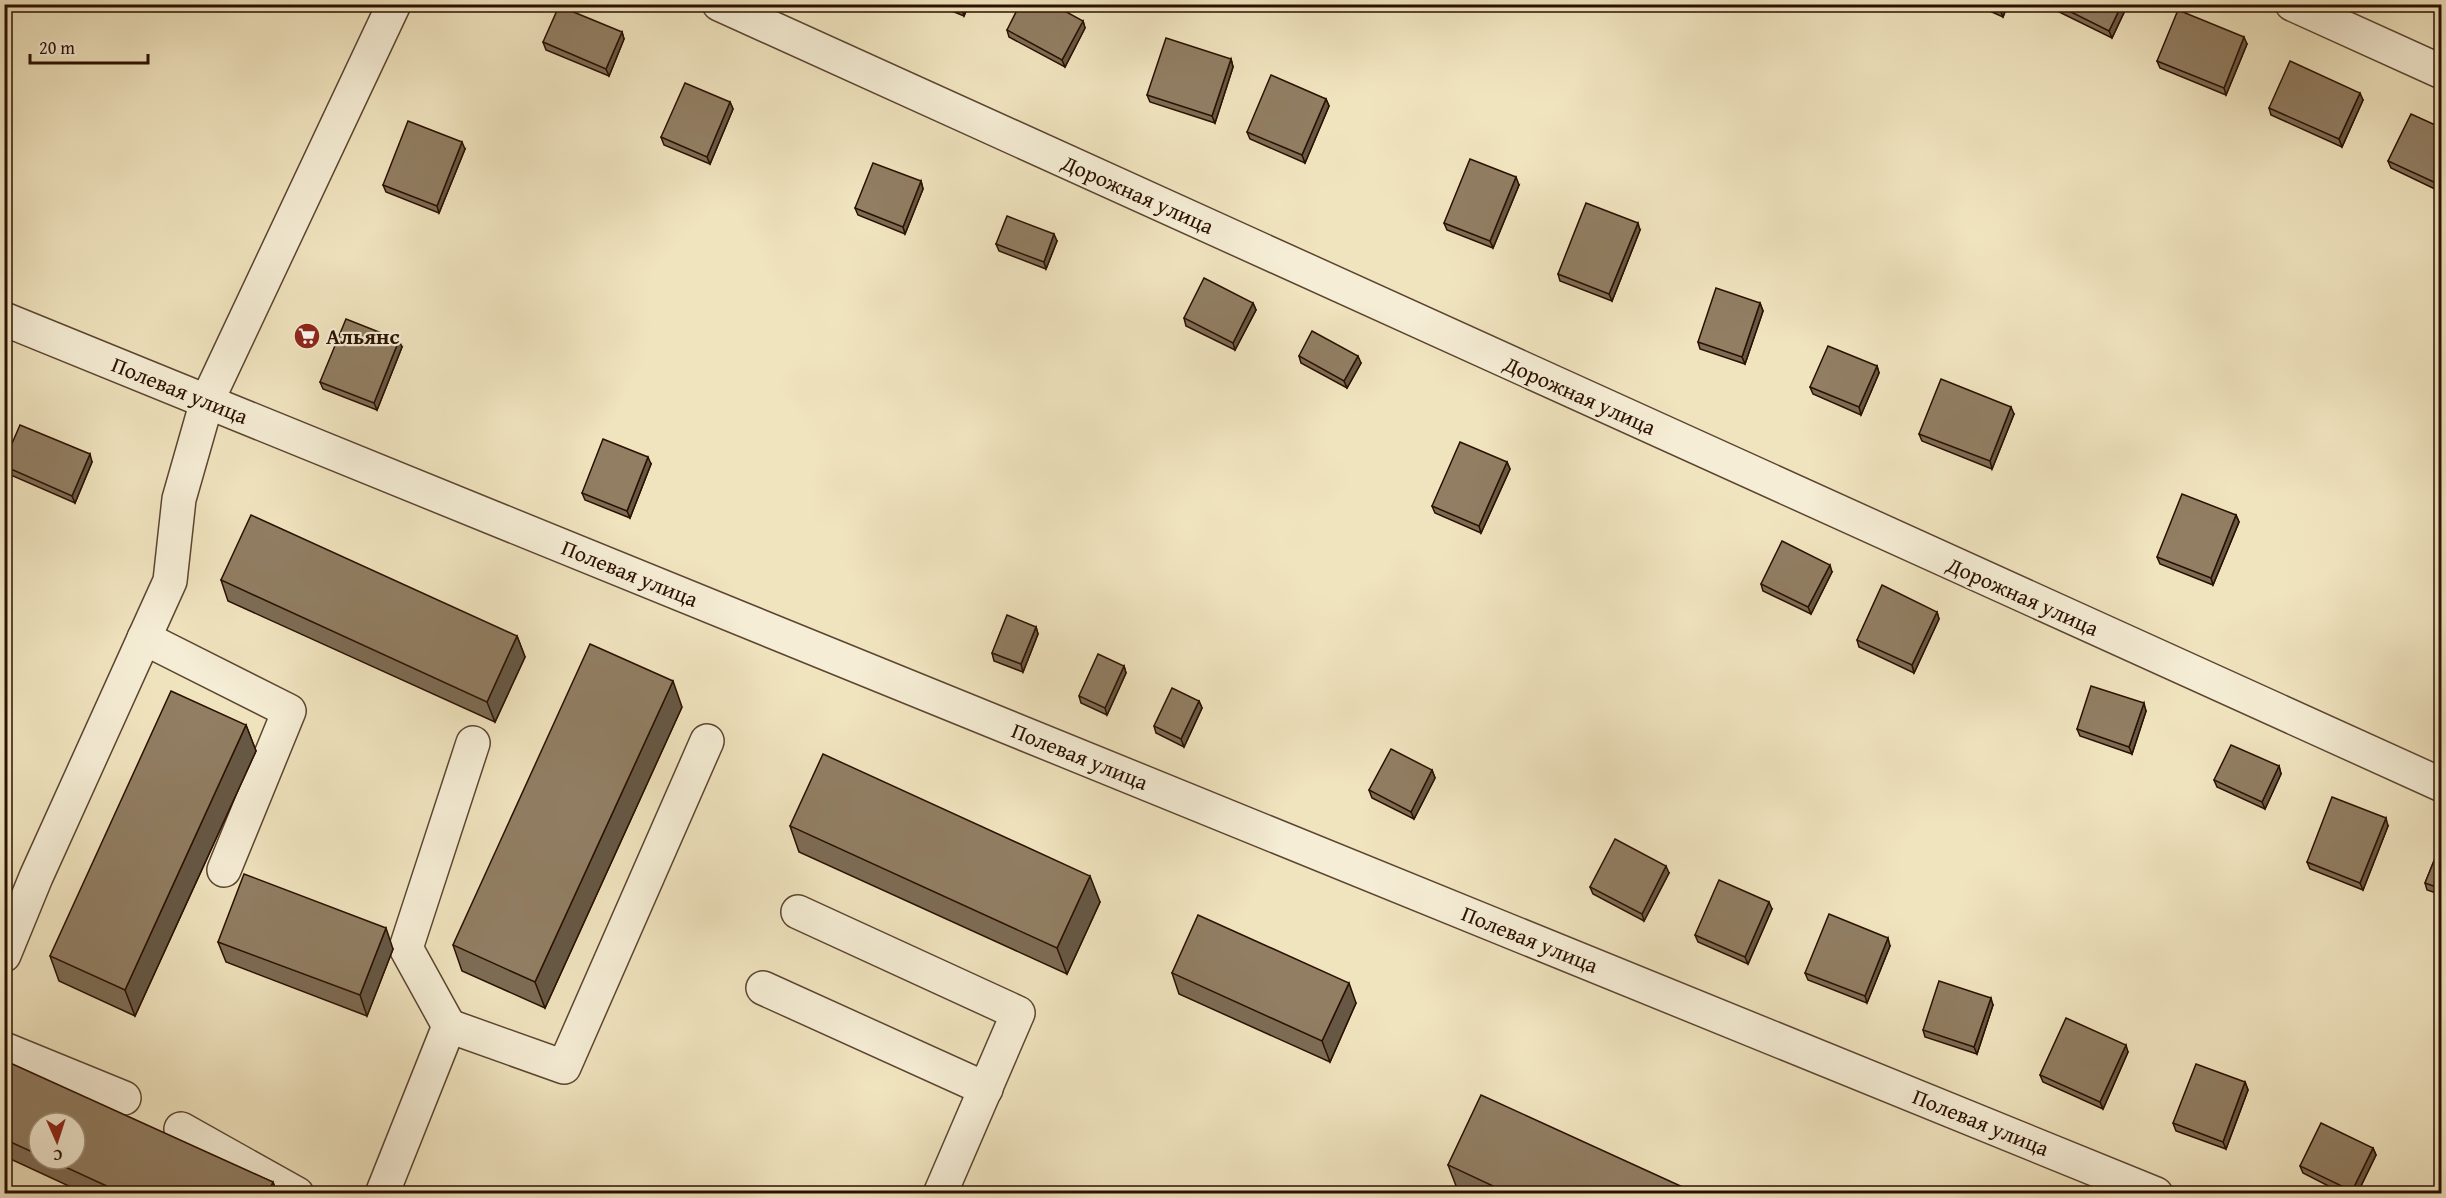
<svg xmlns="http://www.w3.org/2000/svg" width="2446" height="1198" font-family="'Gentium Book Plus',serif">
<style>
.lines{fill:none;stroke-linecap:round;stroke-linejoin:round}
.minor-casing{stroke:#5c4530;stroke-width:36}
.minor{stroke:#f5edd5;stroke-width:33}
.wall{fill:#7d6c55;stroke:#2b1000;stroke-width:1.5;fill-rule:evenodd}
.shaded-wall{fill:#665845;stroke:#2b1000;stroke-width:1.5}
.building{fill:#917e63;stroke:#2b1000;stroke-width:1.5}
.labels{text-anchor:middle;stroke-width:4.5;stroke-linejoin:round;paint-order:stroke}
.street-label{font-size:22px;fill:#2b1000;stroke:#f5edd5}
.poi-label{font-size:22px;font-weight:bold;fill:#2b1000;stroke:#f5edd5;text-anchor:start}
</style>
<rect width="100%" height="100%" fill="#f0e4bf"/>
<filter id="stains"><feTurbulence type="fractalNoise" baseFrequency=".00333" numOctaves="4"/><feColorMatrix values="0 0 0 0 .2 0 0 0 0 .09 0 0 0 0 .02 0 0 0 .5 -.17"/></filter>
<radialGradient id="worn" r=".72"><stop offset=".6" stop-color="#630" stop-opacity="0"/><stop offset="1" stop-color="#630" stop-opacity=".3"/></radialGradient>
<g class="lines">
<defs>
<g id="minor">
<path d="M719,4L2442,785"/>
<path d="M2292,4L2442,72"/>
<path d="M4,319L2156,1194"/>
<path d="M144,638L289,711L224,870"/>
<path d="M798,912L1018,1013L940,1194"/>
<path d="M4,955L36,877L170,581L179,499L207,401L394,4"/>
<path d="M763,988L986,1089"/>
<path d="M449,1026L406,948L473,743"/>
<path d="M4,1049L124,1098"/>
<path d="M181,1129L297,1194"/>
<path d="M382,1194L449,1026L564,1067L707,741"/>
</g>
</defs>
<use href="#minor" class="minor-casing"/>
<use href="#minor" class="minor"/>
</g>
<g class="wall">
<path d="M935,4H969L964,16Z"/>
<path d="M1974,4H2008L2003,17Z"/>
<path d="M2051,4H2128L2112,38L2053,9Z"/>
<path d="M1083,21L1085,28L1065,67L1009,37L1007,30Z"/>
<path d="M622,32L624,39L609,76L546,50L543,42Z"/>
<path d="M2247,44L2226,95L2160,68L2157,61Z"/>
<path d="M1231,59L1233,67L1215,123L1150,102L1147,95Z"/>
<path d="M1326,99L1329,106L1305,163L1250,139L1247,132Z"/>
<path d="M2363,100L2342,147L2271,115L2269,108Z"/>
<path d="M730,102L733,109L710,164L664,145L661,137Z"/>
<path d="M2442,128V185L2439,191L2391,168L2388,161Z"/>
<path d="M465,149L439,213L386,192L383,185Z"/>
<path d="M921,181L923,189L905,234L858,215L855,208Z"/>
<path d="M1519,185L1493,248L1447,230L1444,223Z"/>
<path d="M1640,230L1612,301L1560,281L1558,274Z"/>
<path d="M1057,241L1046,269L999,251L996,244Z"/>
<path d="M1253,303L1256,310L1235,350L1186,326L1184,318Z"/>
<path d="M1760,303L1763,311L1745,364L1700,349L1698,342Z"/>
<path d="M402,347L377,410L323,389L320,382Z"/>
<path d="M1299,356L1361,363L1347,388L1301,363Z"/>
<path d="M1877,366L1879,373L1861,415L1813,394L1810,387Z"/>
<path d="M2014,414L1992,469L1922,441L1919,434Z"/>
<path d="M4,462H92L75,503L6,473L4,470Z"/>
<path d="M1507,462L1510,469L1481,533L1435,513L1432,506Z"/>
<path d="M651,464L630,518L585,500L582,493Z"/>
<path d="M2236,515L2239,522L2213,585L2160,564L2157,557Z"/>
<path d="M1832,572L1811,614L1763,591L1761,584Z"/>
<path d="M221,580L517,636L525,657L495,722L228,601Z"/>
<path d="M1937,612L1939,619L1914,673L1859,647L1857,640Z"/>
<path d="M1036,627L1038,634L1023,672L994,661L992,653Z"/>
<path d="M1124,666L1126,673L1107,715L1081,703L1079,696Z"/>
<path d="M1199,701L1202,708L1184,747L1156,733L1154,726Z"/>
<path d="M682,707L545,1008L462,971L453,945Z"/>
<path d="M2146,711L2132,754L2080,736L2077,729Z"/>
<path d="M246,725L256,751L135,1016L59,981L50,956Z"/>
<path d="M2279,766L2281,774L2265,809L2217,787L2214,780Z"/>
<path d="M1432,770L1435,778L1414,819L1372,798L1369,790Z"/>
<path d="M790,826L1100,902L1067,974L799,852Z"/>
<path d="M2388,826L2363,890L2310,869L2307,862Z"/>
<path d="M2442,841V895L2427,890L2425,883Z"/>
<path d="M1669,873L1644,921L1593,894L1590,887Z"/>
<path d="M1772,909L1748,964L1698,942L1695,935Z"/>
<path d="M218,942L393,949L367,1016L226,962Z"/>
<path d="M1890,946L1867,1003L1808,980L1805,973Z"/>
<path d="M1172,973L1356,1003L1330,1062L1179,994Z"/>
<path d="M1993,1005L1977,1054L1925,1037L1923,1030Z"/>
<path d="M2128,1052L2103,1109L2043,1082L2040,1075Z"/>
<path d="M4,1071L273,1182L277,1194H86L4,1156ZM39,1123L75,1159H39Z"/>
<path d="M2245,1082L2248,1090L2226,1149L2176,1131L2173,1123Z"/>
<path d="M2373,1148L2376,1155L2357,1194H2344L2303,1173L2300,1166Z"/>
<path d="M1448,1165L1698,1194H1463L1458,1191Z"/>
</g>
<g class="shaded-wall">
<path d="M963,4H969L964,16L962,9Z"/>
<path d="M2002,4H2008L2003,17L2000,10Z"/>
<path d="M2122,4H2128L2112,38L2109,31Z"/>
<path d="M1083,21L1085,28L1065,67L1062,60Z"/>
<path d="M622,32L624,39L609,76L606,69Z"/>
<path d="M2244,37L2247,44L2226,95L2224,88Z"/>
<path d="M1231,59L1233,67L1215,123L1212,116Z"/>
<path d="M2360,93L2363,100L2342,147L2339,139Z"/>
<path d="M1326,99L1329,106L1305,163L1302,155Z"/>
<path d="M730,102L733,109L710,164L707,157Z"/>
<path d="M462,142L465,149L439,213L437,206Z"/>
<path d="M2442,172V185L2439,191L2436,183Z"/>
<path d="M1516,177L1519,185L1493,248L1490,241Z"/>
<path d="M921,181L923,189L905,234L903,227Z"/>
<path d="M1638,223L1640,230L1612,301L1609,294Z"/>
<path d="M1054,234L1057,241L1046,269L1044,262Z"/>
<path d="M1253,303L1256,310L1235,350L1233,343Z"/>
<path d="M1760,303L1763,311L1745,364L1742,357Z"/>
<path d="M399,340L402,347L377,410L374,403Z"/>
<path d="M1358,356L1361,363L1347,388L1344,381Z"/>
<path d="M1877,366L1879,373L1861,415L1859,407Z"/>
<path d="M2011,407L2014,414L1992,469L1990,461Z"/>
<path d="M90,454L92,462L75,503L72,496Z"/>
<path d="M648,457L651,464L630,518L627,511Z"/>
<path d="M1507,462L1510,469L1481,533L1479,526Z"/>
<path d="M2236,515L2239,522L2213,585L2211,578Z"/>
<path d="M1830,565L1832,572L1811,614L1808,607Z"/>
<path d="M1937,612L1939,619L1914,673L1912,665Z"/>
<path d="M1036,627L1038,634L1023,672L1021,664Z"/>
<path d="M517,636L525,657L495,722L487,702Z"/>
<path d="M1124,666L1126,673L1107,715L1105,708Z"/>
<path d="M673,681L682,707L545,1008L535,982Z"/>
<path d="M1199,701L1202,708L1184,747L1181,739Z"/>
<path d="M2144,703L2146,711L2132,754L2129,747Z"/>
<path d="M246,725L256,751L135,1016L125,990Z"/>
<path d="M2279,766L2281,774L2265,809L2262,802Z"/>
<path d="M1432,770L1435,778L1414,819L1411,812Z"/>
<path d="M2386,818L2388,826L2363,890L2360,883Z"/>
<path d="M1666,866L1669,873L1644,921L1642,914Z"/>
<path d="M1090,876L1100,902L1067,974L1057,948Z"/>
<path d="M1769,902L1772,909L1748,964L1745,957Z"/>
<path d="M386,928L393,949L367,1016L360,995Z"/>
<path d="M1888,938L1890,946L1867,1003L1865,996Z"/>
<path d="M1349,983L1356,1003L1330,1062L1322,1041Z"/>
<path d="M1991,998L1993,1005L1977,1054L1974,1047Z"/>
<path d="M2126,1045L2128,1052L2103,1109L2100,1102Z"/>
<path d="M2245,1082L2248,1090L2226,1149L2223,1142Z"/>
<path d="M2373,1148L2376,1155L2357,1194H2353L2352,1191Z"/>
<path d="M273,1182L277,1194H267Z"/>
</g>
<g class="building">
<path d="M951,4H963L962,9Z"/>
<path d="M1020,4H1052L1083,21L1062,60L1007,30Z"/>
<path d="M1988,4H2002L2000,10Z"/>
<path d="M2055,4H2122L2109,31Z"/>
<path d="M559,6L622,32L606,69L543,42Z"/>
<path d="M2178,10L2244,37L2224,88L2157,61Z"/>
<path d="M1166,38L1231,59L1212,116L1147,95Z"/>
<path d="M2290,61L2360,93L2339,139L2269,108Z"/>
<path d="M1271,75L1326,99L1302,155L1247,132Z"/>
<path d="M685,83L730,102L707,157L661,137Z"/>
<path d="M2411,114L2442,128V172L2436,183L2388,161Z"/>
<path d="M408,121L462,142L437,206L383,185Z"/>
<path d="M1470,159L1516,177L1490,241L1444,223Z"/>
<path d="M873,163L921,181L903,227L855,208Z"/>
<path d="M1586,203L1638,223L1609,294L1558,274Z"/>
<path d="M1007,216L1054,234L1044,262L996,244Z"/>
<path d="M1204,278L1253,303L1233,343L1184,318Z"/>
<path d="M1716,288L1760,303L1742,357L1698,342Z"/>
<path d="M346,319L399,340L374,403L320,382Z"/>
<path d="M1312,331L1358,356L1344,381L1299,356Z"/>
<path d="M1828,346L1877,366L1859,407L1810,387Z"/>
<path d="M1941,379L2011,407L1990,461L1919,434Z"/>
<path d="M20,425L90,454L72,496L4,466V462Z"/>
<path d="M603,439L648,457L627,511L582,493Z"/>
<path d="M1460,442L1507,462L1479,526L1432,506Z"/>
<path d="M2182,494L2236,515L2211,578L2157,557Z"/>
<path d="M251,515L517,636L487,702L221,580Z"/>
<path d="M1782,541L1830,565L1808,607L1761,584Z"/>
<path d="M1882,585L1937,612L1912,665L1857,640Z"/>
<path d="M1007,615L1036,627L1021,664L992,653Z"/>
<path d="M590,644L673,681L535,982L453,945Z"/>
<path d="M1098,654L1124,666L1105,708L1079,696Z"/>
<path d="M2091,686L2144,703L2129,747L2077,729Z"/>
<path d="M1172,688L1199,701L1181,739L1154,726Z"/>
<path d="M171,691L246,725L125,990L50,956Z"/>
<path d="M2231,745L2279,766L2262,802L2214,780Z"/>
<path d="M1391,749L1432,770L1411,812L1369,790Z"/>
<path d="M823,754L1090,876L1057,948L790,826Z"/>
<path d="M2332,797L2386,818L2360,883L2307,862Z"/>
<path d="M1615,839L1666,866L1642,914L1590,887Z"/>
<path d="M2442,841V889L2425,883Z"/>
<path d="M244,874L386,928L360,995L218,942Z"/>
<path d="M1719,880L1769,902L1745,957L1695,935Z"/>
<path d="M1829,914L1888,938L1865,996L1805,973Z"/>
<path d="M1198,915L1349,983L1322,1041L1172,973Z"/>
<path d="M1939,981L1991,998L1974,1047L1923,1030Z"/>
<path d="M2066,1018L2126,1045L2100,1102L2040,1075Z"/>
<path d="M8,1062L273,1182L267,1194H124L48,1159H75V1123H39V1155L4,1139V1071Z"/>
<path d="M2196,1064L2245,1082L2223,1142L2173,1123Z"/>
<path d="M1481,1095L1698,1194H1510L1448,1165Z"/>
<path d="M2321,1123L2373,1148L2352,1191L2300,1166Z"/>
</g>
<defs>
<symbol id="supermarket-disc" viewBox="-11 -11 22 22"><circle r="9.5" fill="#8f2418" stroke="#f5edd5"/><path d="M-6-5.5h2.5l.6 2H6L4.5 2H-2.5L-4.4-4H-6ZM-1.5 3.2a1.3 1.3 0 1 0 .1 0ZM3 3.2a1.3 1.3 0 1 0 .1 0Z" fill="#fff"/></symbol>
</defs>
<g fill-rule="evenodd">
<use href="#supermarket-disc" x="292" y="321" width="30" height="30"/>
</g>
<g class="labels">
<g class="street-label">
<text transform="translate(1138 194) rotate(24)" y="8">Дорожная улица</text>
<text transform="translate(180 390) rotate(22)" y="8">Полевая улица</text>
<text transform="translate(1580 395) rotate(24)" y="8">Дорожная улица</text>
<text transform="translate(630 573) rotate(22)" y="8">Полевая улица</text>
<text transform="translate(2023 596) rotate(24)" y="8">Дорожная улица</text>
<text transform="translate(1080 756) rotate(22)" y="8">Полевая улица</text>
<text transform="translate(1530 939) rotate(22)" y="8">Полевая улица</text>
<text transform="translate(1981 1122) rotate(22)" y="8">Полевая улица</text>
</g>
<g class="poi-label">
<text x="326" y="344">Альянс</text>
</g>
</g>
<rect width="2446" height="1198" fill="none" stroke="#f0e4bf" stroke-width="24"/>
<rect x="6" y="6" width="2434" height="1186" fill="none" stroke="#2b1000" stroke-width="3"/>
<rect x="12" y="12" width="2422" height="1174" fill="none" stroke="#2b1000" stroke-width="1.5"/>
<g transform="translate(57 1141) rotate(177)"><circle r="28" fill="#f5edd5" stroke="#a49580" stroke-width="1.5"/>
<path d="M0-4.5L10 22L0 15L-10 22Z" fill="#8f2418"/>
<text y="-9" font-size="16" font-weight="bold" text-anchor="middle" fill="#2b1000">С</text>
</g>
<path d="M30 54v9h118v-9" fill="none" stroke="#2b1000" stroke-width="3"/>
<text x="39" y="54" font-size="18" fill="#2b1000" stroke="#f5edd5" stroke-width="4.5" paint-order="stroke">20 m</text>
<rect width="100%" height="100%" filter="url(#stains)"/>
<rect width="100%" height="100%" fill="url(#worn)"/>
</svg>
